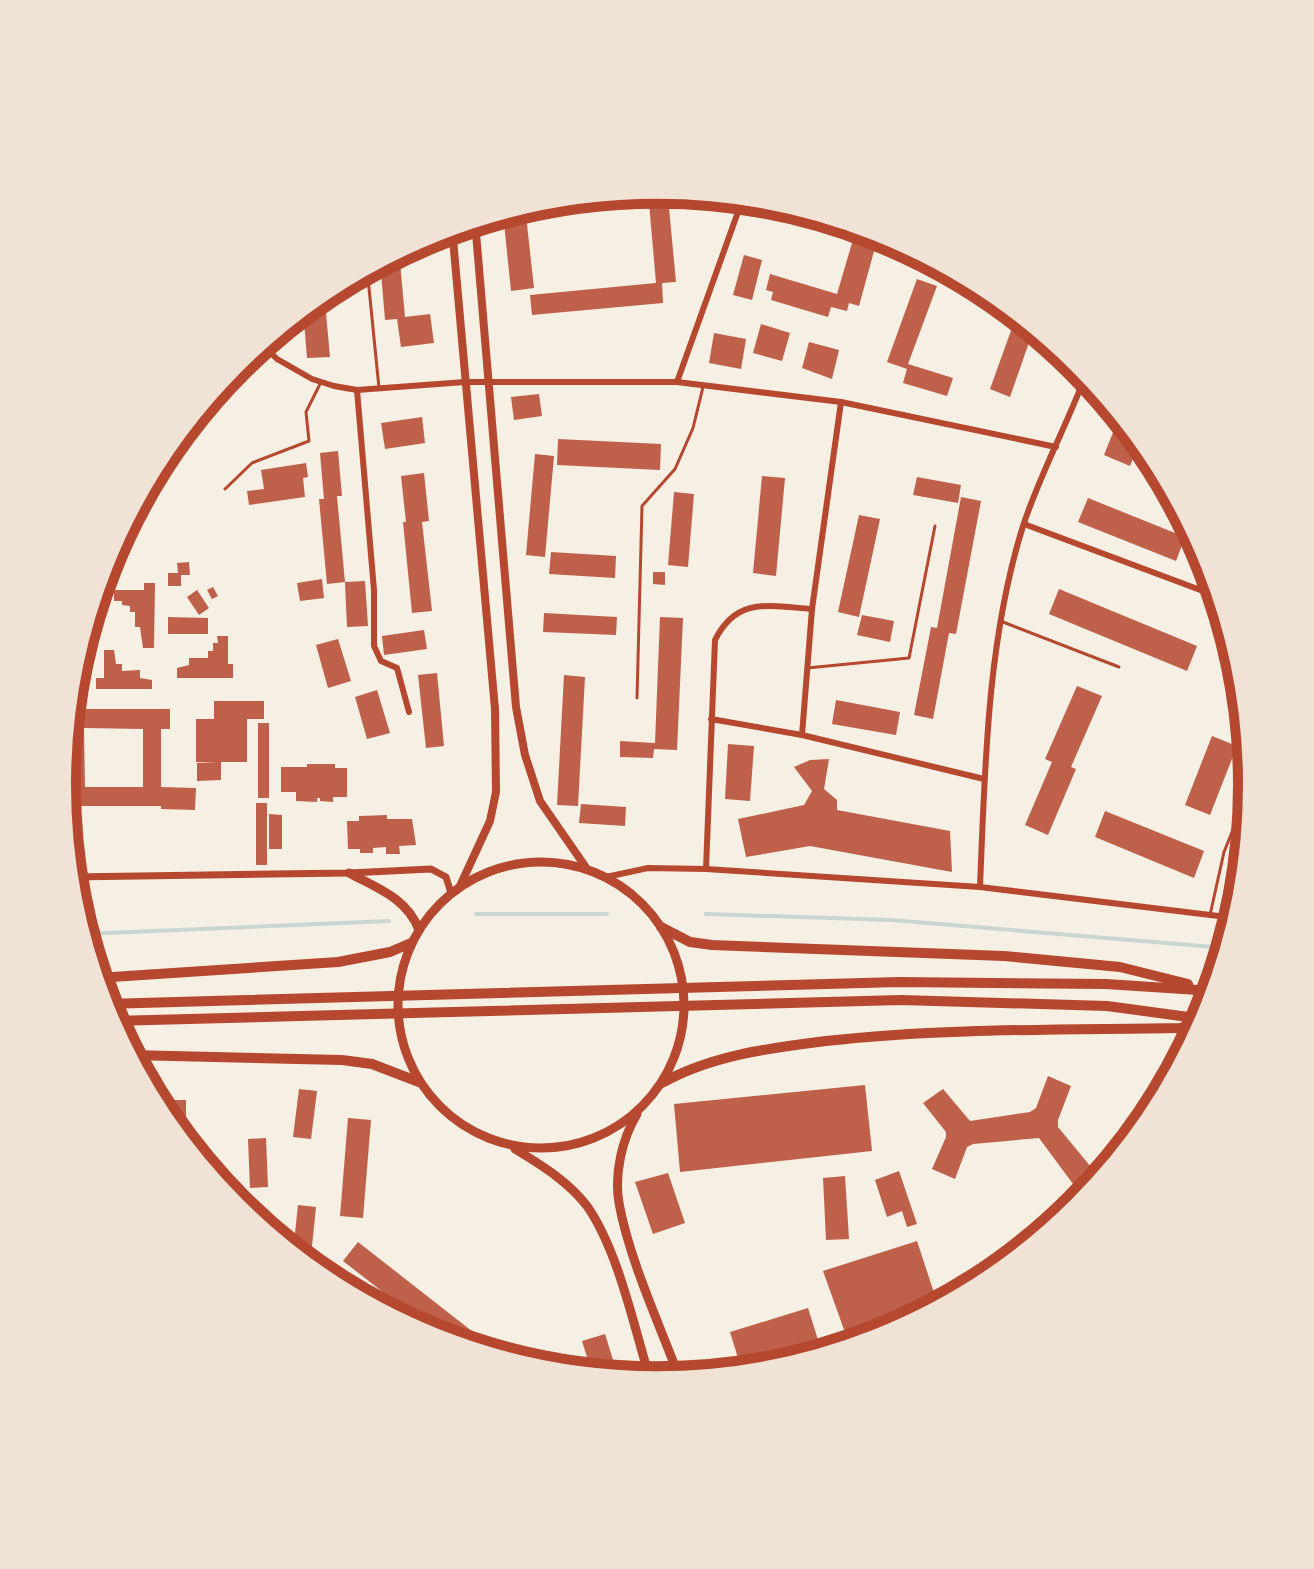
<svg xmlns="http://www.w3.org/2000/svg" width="1314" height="1569" font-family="Ubuntu,sans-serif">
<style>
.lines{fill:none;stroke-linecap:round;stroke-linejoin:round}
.stream{stroke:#c9d6d2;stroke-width:4}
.building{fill:#bf614a;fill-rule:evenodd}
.service{stroke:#b5482f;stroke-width:3}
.minor{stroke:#b5482f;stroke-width:6}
.tertiary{stroke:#b5482f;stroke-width:7}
.secondary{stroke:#b5482f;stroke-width:8}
.primary{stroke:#b5482f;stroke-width:9}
.trunk{stroke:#b5482f;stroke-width:10}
.rim{fill:none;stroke:#b5482f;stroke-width:10}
</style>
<rect width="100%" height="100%" fill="#f6efe4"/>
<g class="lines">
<g class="stream">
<path d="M476,914H607"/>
<path d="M706,914L891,920L1226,948"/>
<path d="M83,934L389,921"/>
</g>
</g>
<g class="building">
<path d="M647,190L648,199L668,197L676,282L662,283L663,303L532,315L530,295L656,283L649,203L578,210L577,197Z"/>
<path d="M525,206L534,288L511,291L503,213Z"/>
<path d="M857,226L879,233L859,306L849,303L847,311L831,307L828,317L771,300L773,292L766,290L770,274L837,294Z"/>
<path d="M399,251L405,317L430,314L434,343L401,347L397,319L385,320L380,261Z"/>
<path d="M744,255L762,260L752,300L733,295Z"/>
<path d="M959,275L988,290L1013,311L954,290Z"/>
<path d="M917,279L937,286L908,364L953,378L947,396L903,383L907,369L887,362Z"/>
<path d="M324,291L330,357L307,358L303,309Z"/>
<path d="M1017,314L1034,328L1010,397L990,389Z"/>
<path d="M761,324L790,333L782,361L753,353Z"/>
<path d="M714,333L746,339L741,369L709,363Z"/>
<path d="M809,342L839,350L832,379L802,368Z"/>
<path d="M539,394L542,416L514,420L511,397Z"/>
<path d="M1120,415L1140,440L1130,466L1104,455Z"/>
<path d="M422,417L425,443L385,449L381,423Z"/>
<path d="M558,439L661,444L660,470L557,465Z"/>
<path d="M338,451L342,496H337L345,582L327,584L319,499H324L320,453Z"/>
<path d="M535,454L554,456L545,557L526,555Z"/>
<path d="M306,463L308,477L303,478L305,497L249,505L247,491L264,489L261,470Z"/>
<path d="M424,473L429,521L422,522L432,611L412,613L403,522H406L401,476Z"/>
<path d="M762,476L785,478L776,576L753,573Z"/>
<path d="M917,477L961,485L958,503L913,495Z"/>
<path d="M674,492L694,494L688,567L668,565Z"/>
<path d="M961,497L981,501L956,634L949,633L933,719L914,715L931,627L937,628Z"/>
<path d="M1088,498L1185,537L1176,561L1078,522Z"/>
<path d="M859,515L880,519L859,617L838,612Z"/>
<path d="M551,552L616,556L615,578L549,574Z"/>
<path d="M189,562L190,575H181V586H168V573H178L177,563Z"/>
<path d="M653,572H665V585L653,584Z"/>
<path d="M322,579L324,598L300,601L297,583Z"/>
<path d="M365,581L368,626L347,627L345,582Z"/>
<path d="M144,583H155L154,648H143L140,627H135V612H130V606L122,605V601H114V590H144Z"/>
<path d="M213,587L218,596L212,599L207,590Z"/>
<path d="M1059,589L1197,646L1187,671L1049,614Z"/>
<path d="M197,590L209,608L199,615L187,597Z"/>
<path d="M544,613L617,617L616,635L543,632Z"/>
<path d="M862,615L894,621L890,642L857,635Z"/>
<path d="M168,617L208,618V634H168Z"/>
<path d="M660,617L683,618L677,750L654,749L653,758L620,757V741L655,743Z"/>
<path d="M424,630L427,649L384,655L382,636Z"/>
<path d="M217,636H228V664H233V678H177V668L189,665V658H208V651H213V643H218Z"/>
<path d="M338,639L351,681L328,688L316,645Z"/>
<path d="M104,650H114L116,664H122V671L140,670V678L152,680V689H96V678H104Z"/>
<path d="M1239,663L1241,669L1243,693L1229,687Z"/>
<path d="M437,673L444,746L426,748L418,675Z"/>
<path d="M73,675L82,677V687H72Z"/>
<path d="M564,675L585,677L578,806L557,805Z"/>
<path d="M1077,686L1102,696L1071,767L1076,769L1048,835L1025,825L1052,762L1045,759Z"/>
<path d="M377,690L390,733L367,739L355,697Z"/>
<path d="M836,700L900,712L896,735L832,724Z"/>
<path d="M214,701H264V719H247V762H221V780L197,781V763H217L196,762V719H214Z"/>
<path d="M69,709H170V729H161V787L196,788L195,810L161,809V806H64L62,787H66ZM84,728L143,729V787H85Z"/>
<rect x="258" y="723" width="11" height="75"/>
<path d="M1212,736L1237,746L1210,815L1185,805Z"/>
<path d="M728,744L754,746L750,801L725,799Z"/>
<path d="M829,759L824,789L837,800V810L950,831L952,872L810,846L746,857L738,819L804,805L812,791L794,767L810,760Z"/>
<path d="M307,764H335V768H347V797H333V802L320,801V798H317V802L296,801V792H281V767H307Z"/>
<rect x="256" y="803" width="11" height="62"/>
<path d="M581,804L626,807L625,826L579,823Z"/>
<path d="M1105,811L1204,851L1194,878L1095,837Z"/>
<path d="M269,814L282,815V849H269Z"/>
<path d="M387,815V819H412L416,845L399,846L400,854H386V847L373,848V853H360V849H348L347,821H359V816Z"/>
<path d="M1048,1076L1071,1086L1058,1120V1127L1100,1178L1069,1212L1078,1195L1076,1188L1039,1138L973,1144L967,1147L955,1179L932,1169L946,1137V1132L923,1103L943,1089L970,1121L1030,1112L1036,1108Z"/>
<path d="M865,1085L872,1151L680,1172L674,1104Z"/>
<path d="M299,1089L317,1091L311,1139L293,1137Z"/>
<path d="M154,1100H186V1120H166Z"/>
<path d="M348,1118L371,1120L363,1218L340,1216Z"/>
<path d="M266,1138L268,1187L250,1188L248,1139Z"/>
<path d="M899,1171L917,1224L907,1227L902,1211L887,1217L875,1180Z"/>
<path d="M668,1173L685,1223L653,1234L635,1182Z"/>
<path d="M845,1176L849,1239L826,1240L823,1178Z"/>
<path d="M235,1204H248V1215L236,1205Z"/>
<path d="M298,1205L316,1207L311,1256L293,1252Z"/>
<path d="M917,1241L938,1305L847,1338L823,1271Z"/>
<path d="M358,1242L505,1357L442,1338L343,1261Z"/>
<path d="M808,1308L820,1346L742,1371L730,1332Z"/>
<path d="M605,1334L618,1376L592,1373L582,1341Z"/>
</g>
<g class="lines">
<g class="service">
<path d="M367,268L379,388"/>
<path d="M225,489L252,463L309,441L306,412L321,382"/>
<path d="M1003,622L1119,667"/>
<path d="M807,668L909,658L935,526"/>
<path d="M637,698L642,506L675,469L693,428L703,387"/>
<path d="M1210,915L1224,852L1252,782"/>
</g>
<g class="minor">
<path d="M261,343L277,359L312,379L334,386L357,390L465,382H677L841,402L1056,447"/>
<path d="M677,382L743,198"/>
<path d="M357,390L374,590V646L381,661L397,668L409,712"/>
<path d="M1024,524L1219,597"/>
<path d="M711,719L802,735L984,779"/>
<path d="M802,735L812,609L841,402"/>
<path d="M706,869L715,640C737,596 770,606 812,609"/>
<path d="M606,877L648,868L706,869L980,887L1235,918"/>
<path d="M980,887C985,767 987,641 1023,526C1040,474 1067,425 1086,374"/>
<path d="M320,1274L348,1291"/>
</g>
<path class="tertiary" d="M71,877L349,873L431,869L446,877L451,893"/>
<g class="secondary">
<path d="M475,221L516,707L525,755L540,801L587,869"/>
<path d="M452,228L495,709L496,792L490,821L460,886"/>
</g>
<g class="primary">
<circle cx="541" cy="1005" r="143"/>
<path d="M349,873C377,888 407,898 419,930"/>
<path d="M637,1114C622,1139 614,1174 619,1203C629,1259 659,1323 679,1377"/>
<path d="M515,1149C541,1165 568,1181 587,1206C618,1250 634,1327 650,1379"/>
</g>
<g class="trunk">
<path d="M661,927L690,942L712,945L1004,956L1120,967L1188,984"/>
<path d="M97,978L338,962L390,952L411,943"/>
<path d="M105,1004L899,982L1106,984L1213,991"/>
<path d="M112,1021L901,1000L1107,1006L1203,1019"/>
<path d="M130,1055L342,1060L372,1064L419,1082"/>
<path d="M662,1083C712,1055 770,1048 826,1041C943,1028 1062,1030 1180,1028L1201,1022"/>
</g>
</g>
<path d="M0 0H1314V1569H0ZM76 785a581 581 0 1 1 1162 0a581 581 0 1 1-1162 0Z" fill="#f1e2d6" fill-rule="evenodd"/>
<path class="rim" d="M76 785a581 581 0 1 1 1162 0a581 581 0 1 1-1162 0Z"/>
</svg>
